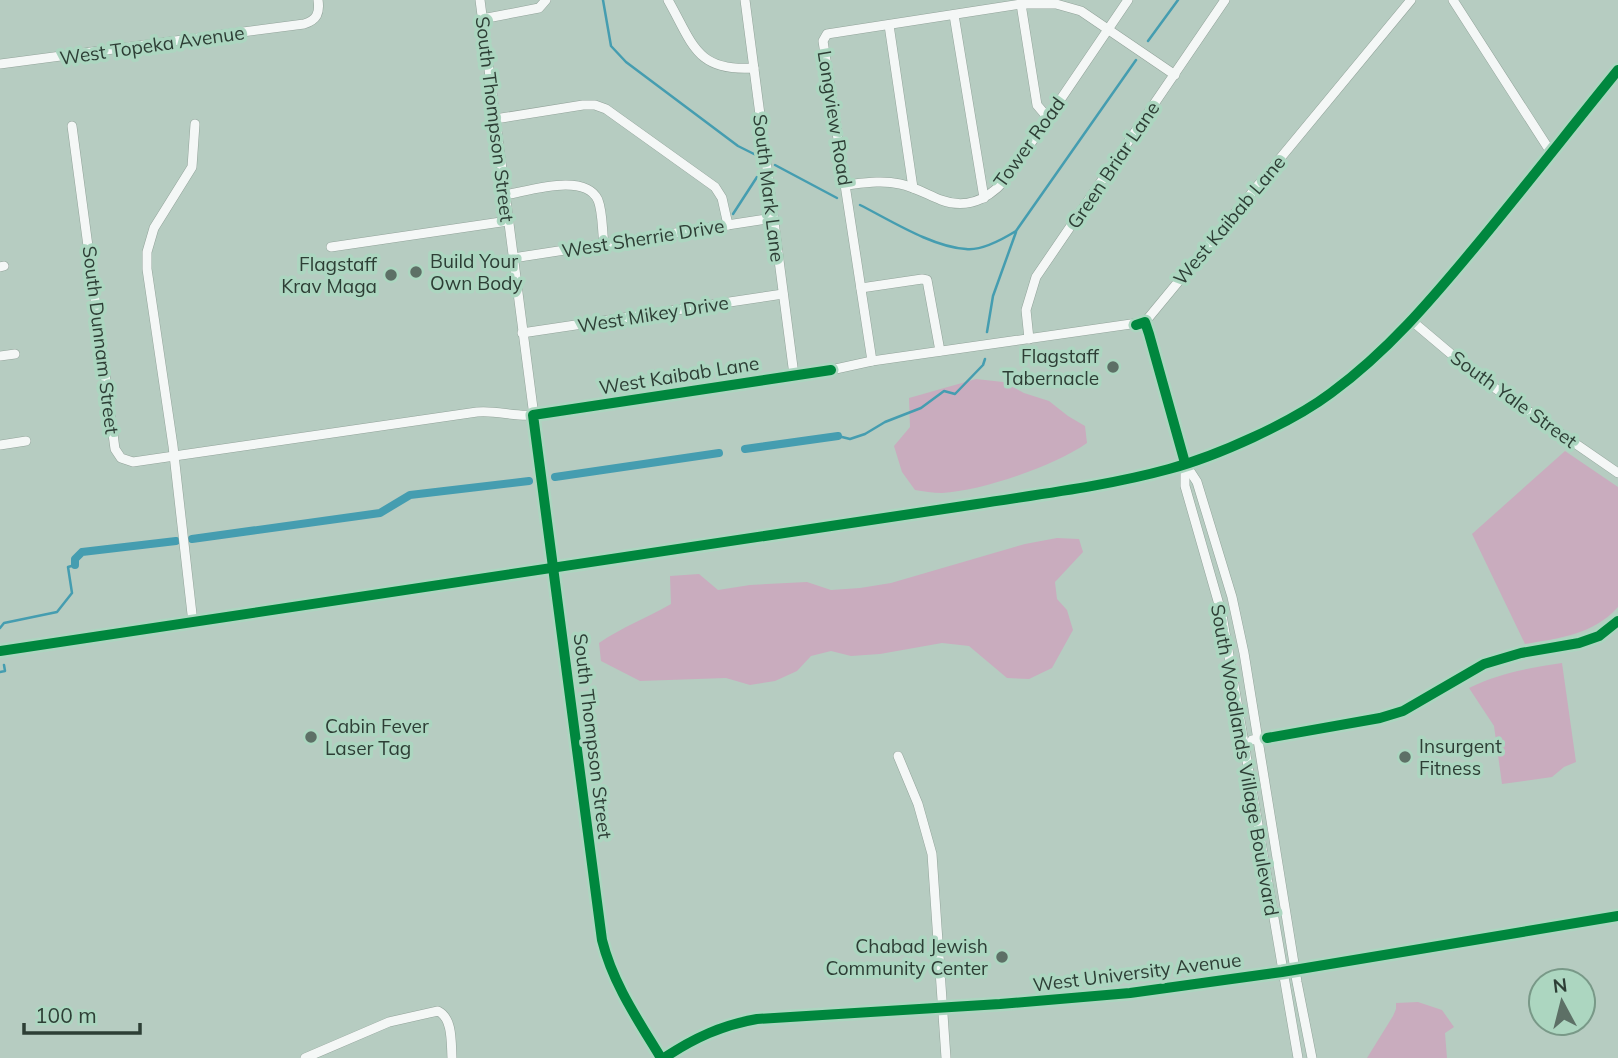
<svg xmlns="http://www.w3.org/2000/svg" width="1618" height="1058" font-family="Mulish,sans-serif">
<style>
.green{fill:#c9acbe}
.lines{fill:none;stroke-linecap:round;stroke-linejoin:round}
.stream{stroke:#459db0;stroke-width:2.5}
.canal{stroke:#459db0;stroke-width:8}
.minor-casing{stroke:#92a39a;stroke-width:10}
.major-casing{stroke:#92a39a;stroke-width:12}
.minor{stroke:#f4f7f6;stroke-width:9}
.major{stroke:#f4f7f6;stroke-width:10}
.cycleway-casing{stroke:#acd6c0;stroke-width:15}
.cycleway{stroke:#00873e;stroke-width:10}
.poi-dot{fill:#5d7066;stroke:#acd6c0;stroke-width:2.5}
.labels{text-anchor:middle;stroke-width:7;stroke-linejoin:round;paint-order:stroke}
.street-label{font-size:19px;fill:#2d3e35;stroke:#acd6c0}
.poi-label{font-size:19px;fill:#2d3e35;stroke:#acd6c0;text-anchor:start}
</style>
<rect width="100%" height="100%" fill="#b6ccc1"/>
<g class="green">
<path d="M976,379L1003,382L1024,393L1049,401L1068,416L1085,426L1087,443C1054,466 982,491 942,493C933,493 923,491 915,490L902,472L894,446L910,427L909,398Z"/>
<path d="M1565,451L1618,487V607C1593,635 1559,638 1525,644L1472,534Z"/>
<path d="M1057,538L1079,539L1083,552L1055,582L1057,599L1067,610L1073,630L1052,668L1029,679L1007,678L969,646L942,643L880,654L851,656L831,651L811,656L797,671L775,681L750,685L726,678L640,681L601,661L599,643C622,627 647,618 671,604L670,576L699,574L718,590L750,585L807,582L831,590L860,588L891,583L1025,544Z"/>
<path d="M1562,663L1576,762L1564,767L1552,777L1502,784L1494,726L1469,688C1499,673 1529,668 1562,663Z"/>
<path d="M1418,1002L1442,1010L1454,1027L1445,1033L1447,1058H1367L1393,1016L1396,1009V1003Z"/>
</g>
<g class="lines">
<g class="stream">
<path d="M603,0L611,46L626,62L738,146L756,155"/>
<path d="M1148,41L1178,0"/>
<path d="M775,165L837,198"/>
<path d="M860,205C890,220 932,247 966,249C982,251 1003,239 1016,231L1136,60"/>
<path d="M733,214L757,177"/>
<path d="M987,332L993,296L1016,232"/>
<path d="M838,436L850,439L865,434L885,422L921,408L944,391L955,394L983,365L985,359"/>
<path d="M0,628L4,623L57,612L72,593L68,567L75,565"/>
<path d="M0,672L5,671L4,665"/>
</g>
<g class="canal">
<path d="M745,449L838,436"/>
<path d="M555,477L719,453"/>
<path d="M192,539L380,513L410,495L529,481"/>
<path d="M75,565V559L82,552L176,541"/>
</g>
<defs>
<g id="minor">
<path d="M480,0L602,940C613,984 638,1020 661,1058"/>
<path d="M668,0C693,44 696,72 754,68"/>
<path d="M745,0L794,375"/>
<path d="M1453,0L1552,154"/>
<path d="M1021,4L1037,105L1048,118"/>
<path d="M954,15L984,198"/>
<path d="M482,19L539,8L546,0"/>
<path d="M889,25L913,188"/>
<path d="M0,64L304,24C317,20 320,13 318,0"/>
<path d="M495,119L583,105H595L606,109L715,187L722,198L728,225"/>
<path d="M72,126L115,449L121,458L133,462L477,412C497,410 514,417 533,415L831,370L872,361L1145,322L1411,0"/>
<path d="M846,185C864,183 882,180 900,184C915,187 928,195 941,200C971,211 995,195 1012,171L1128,0"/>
<path d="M505,195C529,191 585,172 598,200C603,213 602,231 604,244"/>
<path d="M331,247L508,221"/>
<path d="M513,258L773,218"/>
<path d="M0,267L4,266"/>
<path d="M861,288L922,279L927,280L940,351"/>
<path d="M1412,321L1476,375L1618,473"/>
<path d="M1145,322L1185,463V486L1222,615L1298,1058"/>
<path d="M522,333L783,294"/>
<path d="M1029,339L1026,310L1036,277L1225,0"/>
<path d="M0,356L15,354"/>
<path d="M872,361L823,41L827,34L1021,4H1056L1081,11L1175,75"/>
<path d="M0,445L26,441"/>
<path d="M1186,465L1197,482L1232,597L1244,653L1297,982L1312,1058"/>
<path d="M193,623L173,446L147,269V252L154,228L192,167L195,124"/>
<path d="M1252,740L1361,722L1403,711L1484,664L1521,653L1579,643L1599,636L1618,621"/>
<path d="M898,756L918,804L932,854L946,1058"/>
<path d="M305,1058L389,1022L438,1011C453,1018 451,1043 452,1058"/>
<path d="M664,1058C694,1038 722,1025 757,1019L1000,1004L1130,993L1282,972L1618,916"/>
</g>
<path id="major" d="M0,651L977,504C1040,494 1107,486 1169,469C1217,456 1291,423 1331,393C1387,352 1431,300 1475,247C1524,188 1570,129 1618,70"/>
</defs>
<use href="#minor" class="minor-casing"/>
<use href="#major" class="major-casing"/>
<use href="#minor" class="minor"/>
<use href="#major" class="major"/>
<defs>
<g id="cycleway">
<path d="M1136,325L1145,322L1149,334L1185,463"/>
<path d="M0,651L977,504C1040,494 1107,486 1169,469C1217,456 1291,423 1331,393C1387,352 1431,300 1475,247C1524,188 1570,129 1618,70"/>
<path d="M1267,738L1380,718L1403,711L1484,664L1521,653L1579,643L1599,636L1618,621"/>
<path d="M661,1058C638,1020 613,984 602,940L533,415L831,370"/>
<path d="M664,1058C694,1038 722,1025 757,1019L1000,1004L1130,993L1282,972L1618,916"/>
</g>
</defs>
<use href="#cycleway" class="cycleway-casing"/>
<use href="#cycleway" class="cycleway"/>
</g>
<g class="poi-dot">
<circle cx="416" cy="272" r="7"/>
<circle cx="391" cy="275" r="7"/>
<circle cx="1113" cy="367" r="7"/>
<circle cx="311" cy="737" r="7"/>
<circle cx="1405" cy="757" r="7"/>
<circle cx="1002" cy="957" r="7"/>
</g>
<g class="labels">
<g class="street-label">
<text transform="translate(152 45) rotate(-8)" y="7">West Topeka Avenue</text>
<text transform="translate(835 118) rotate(81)" y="7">Longview Road</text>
<text transform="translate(495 119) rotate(83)" y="7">South Thompson Street</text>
<text transform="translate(1029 142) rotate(-54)" y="7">Tower Road</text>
<text transform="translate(1113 165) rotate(-56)" y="7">Green Briar Lane</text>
<text transform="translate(769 188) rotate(83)" y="7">South Mark Lane</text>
<text transform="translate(1229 220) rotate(-50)" y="7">West Kaibab Lane</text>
<text transform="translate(643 238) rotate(-9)" y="7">West Sherrie Drive</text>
<text transform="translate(653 314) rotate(-9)" y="7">West Mikey Drive</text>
<text transform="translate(101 340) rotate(83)" y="7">South Dunnam Street</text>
<text transform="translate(679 375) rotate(-9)" y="7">West Kaibab Lane</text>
<text transform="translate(1514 399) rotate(36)" y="7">South Yale Street</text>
<text transform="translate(593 736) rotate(83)" y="7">South Thompson Street</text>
<text transform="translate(1245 760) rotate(80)" y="7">South Woodlands Village Boulevard</text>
<text transform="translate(1137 972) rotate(-7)" y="7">West University Avenue</text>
</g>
<g class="poi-label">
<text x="430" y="268">Build Your<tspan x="430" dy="22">Own Body</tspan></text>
<text x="377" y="271" text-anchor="end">Flagstaff<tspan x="377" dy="22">Krav Maga</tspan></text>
<text x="1099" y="363" text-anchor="end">Flagstaff<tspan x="1099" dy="22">Tabernacle</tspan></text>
<text x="325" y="733">Cabin Fever<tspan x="325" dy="22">Laser Tag</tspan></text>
<text x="1419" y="753">Insurgent<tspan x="1419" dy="22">Fitness</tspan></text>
<text x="988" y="953" text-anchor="end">Chabad Jewish<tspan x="988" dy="22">Community Center</tspan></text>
</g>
</g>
<g transform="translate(1562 1002) rotate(353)"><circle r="33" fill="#acd6c0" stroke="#799988" stroke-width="2"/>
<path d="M0-5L12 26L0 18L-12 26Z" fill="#5d7066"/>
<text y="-10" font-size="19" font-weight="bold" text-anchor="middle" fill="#2d3e35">N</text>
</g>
<path d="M24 1023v10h116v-10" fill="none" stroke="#2d3e35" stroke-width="3.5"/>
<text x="35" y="1023" font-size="21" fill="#2d3e35" stroke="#acd6c0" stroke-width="5" paint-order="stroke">100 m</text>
</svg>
